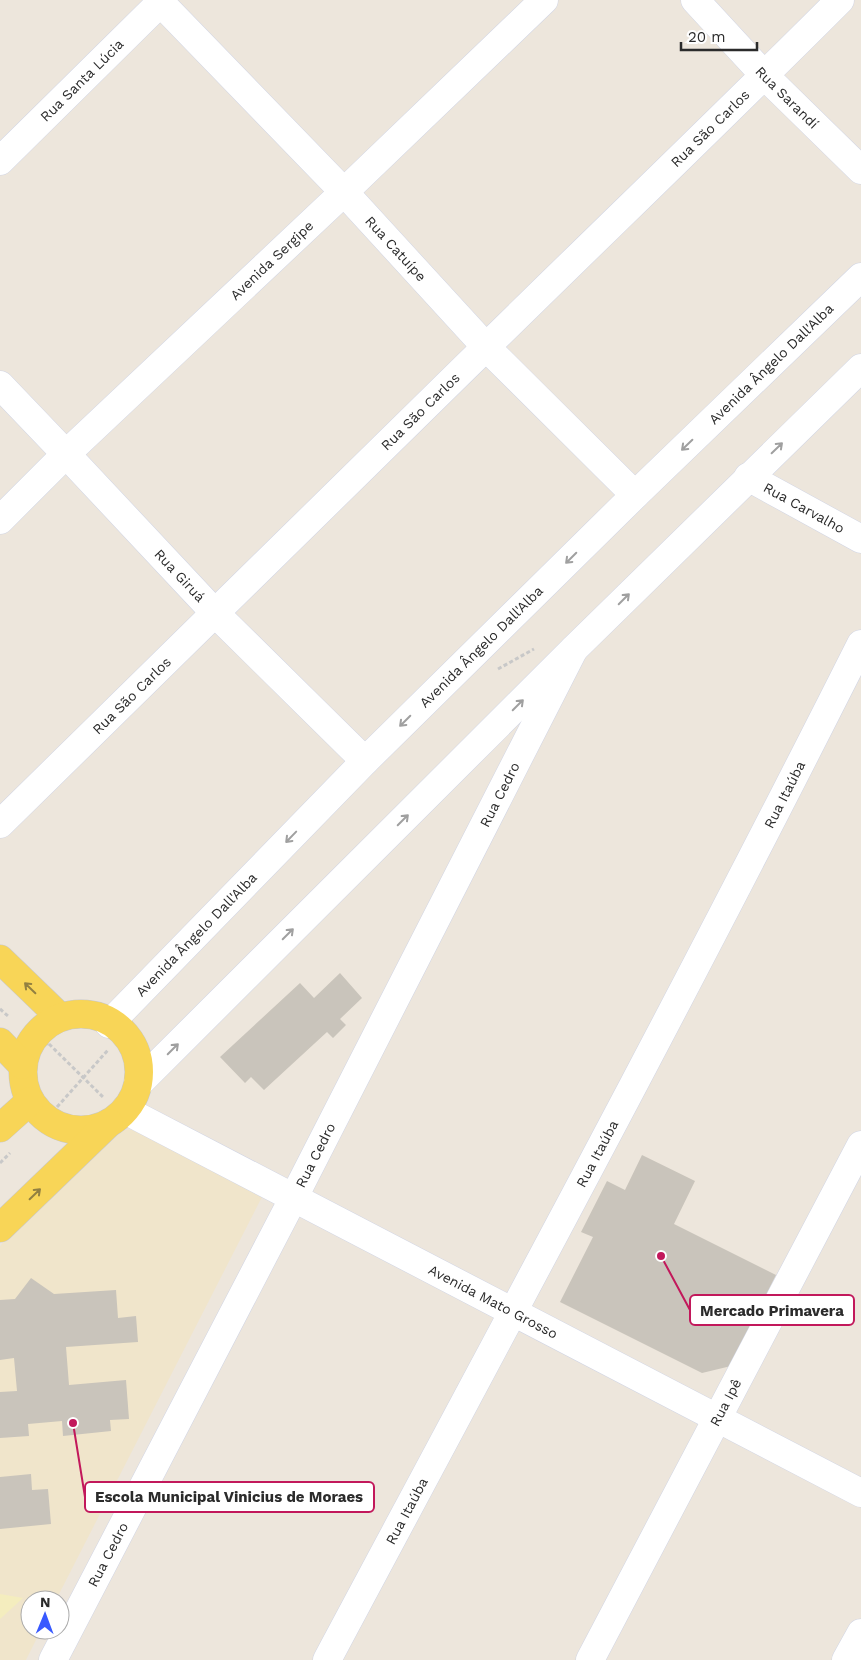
<svg xmlns="http://www.w3.org/2000/svg" width="861" height="1660" font-family="'Work Sans',sans-serif">
<style>
.education{fill:#f0e5cb}
.sand{fill:#f4edbe}
.building{fill:#c9c4bb}
.lines{fill:none;stroke-linecap:round;stroke-linejoin:round}
.minor-casing{stroke:#d1d5e4;stroke-width:29}
.major-casing{stroke:#c8c8c8;stroke-width:29}
.path{stroke:#c8c8c8;stroke-width:3;stroke-dasharray:4 2.5;stroke-linecap:butt}
.minor{stroke:#fff;stroke-width:28}
.major{stroke:#f8d557;stroke-width:28}
.oneway{stroke:#a0a0a0}
.oneway2{stroke:#928041}
.labels{text-anchor:middle;stroke-width:4;stroke-linejoin:round;paint-order:stroke}
.street-label{font-size:14px;fill:#2b2b2b;stroke:#fff}
.leader{fill:none;stroke:#c2185b;stroke-width:2}
.callout-dot{fill:#c2185b;stroke:#fff;stroke-width:2}
.callout{fill:#fff;stroke:#c2185b;stroke-width:2}
.callout-label{font-size:15px;text-anchor:middle;font-weight:bold;fill:#2b2b2b}
</style>
<rect width="100%" height="100%" fill="#ede6dc"/>
<path class="education" d="M115,1130H136L263,1195L56,1600H30V1630H41L26,1660H0V1246Z"/>
<path class="sand" d="M0,1594L23,1598L0,1619Z"/>
<g class="building">
<path d="M340,973L362,998L340,1019L346,1025L333,1038L327,1032L264,1090L251,1077L245,1083L220,1057L300,983L314,998Z"/>
<path d="M642,1155L695,1181L674,1224L776,1275L731,1366L702,1373L560,1302L593,1237L581,1232L607,1181L625,1190Z"/>
<path d="M31,1278L54,1294L116,1290L118,1318L136,1316L138,1342L66,1347L69,1385L126,1380L129,1419L110,1420L111,1431L63,1436L62,1421L28,1424L29,1436L0,1438V1392L17,1391L14,1358L0,1360V1300L15,1299Z"/>
<path d="M31,1474L32,1490L48,1489L51,1524L0,1529V1477Z"/>
</g>
<g class="lines">
<defs>
<g id="minor">
<path id="s1" d="M158,0L344,192L486,347L635,495"/>
<path id="s2" d="M695,0L765,76L861,170"/>
<path id="s3" d="M0,161L163,0"/>
<path id="s4" d="M0,385L66,454L216,614L365,761"/>
<path id="s5" d="M748,477L861,539"/>
<path id="s6" d="M0,520L66,454L344,192L544,0"/>
<path id="s7" d="M0,824C163,666 323,506 485,348C603,232 723,117 840,0"/>
<path id="s8" d="M109,1024L365,761L635,495L861,277"/>
<path d="M138,1084L574,649L861,368"/>
<path id="s9" d="M125,1110L861,1493"/>
<path id="s10" d="M53,1660L294,1197L574,649"/>
<path id="s11" d="M327,1660C507,1323 689,986 861,644"/>
<path id="s12" d="M590,1660L861,1145"/>
<path d="M846,1660L861,1633"/>
</g>
<g id="major">
<path d="M0,959L60,1017"/>
<circle cx="81" cy="1072" r="58"/>
<path d="M0,1042L22,1065"/>
<path d="M0,1128L30,1101"/>
<path d="M0,1228L109,1123"/>
</g>
</defs>
<use href="#minor" class="minor-casing"/>
<use href="#major" class="major-casing"/>
<g class="path">
<path d="M498,669L534,649"/>
<path d="M0,1009L8,1016"/>
<path d="M38,1042L49,1044L48,1040"/>
<path d="M49,1044L103,1097"/>
<path d="M57,1107L108,1050"/>
<path d="M0,1163L10,1153"/>
</g>
<use href="#minor" class="minor"/>
<use href="#major" class="major"/>
</g>
<defs><path id="oneway-shaft" d="M-6 0H5M1.5-3L5.5 0L1.5 3" fill="none" stroke-width="1.6" stroke-linecap="round" stroke-linejoin="round" transform="scale(1.25)"/></defs>
<g class="oneway">
<use href="#oneway-shaft" transform="translate(687 445) rotate(136)"/>
<use href="#oneway-shaft" transform="translate(777 448) rotate(-44)"/>
<use href="#oneway-shaft" transform="translate(571 558) rotate(135)"/>
<use href="#oneway-shaft" transform="translate(624 599) rotate(-45)"/>
<use href="#oneway-shaft" transform="translate(518 705) rotate(-45)"/>
<use href="#oneway-shaft" transform="translate(405 721) rotate(135)"/>
<use href="#oneway-shaft" transform="translate(403 820) rotate(-45)"/>
<use href="#oneway-shaft" transform="translate(291 837) rotate(134)"/>
<use href="#oneway-shaft" transform="translate(288 934) rotate(-45)"/>
<use href="#oneway-shaft" transform="translate(173 1049) rotate(-45)"/>
</g>
<g class="oneway2">
<use href="#oneway-shaft" transform="translate(30 988) rotate(-136)"/>
<use href="#oneway-shaft" transform="translate(35 1194) rotate(-44)"/>
</g>
<g class="labels">
<g class="street-label">
<text dy="5" stroke="none"><textPath href="#s3" startOffset="115">Rua Santa Lúcia</textPath></text>
<text dy="5" stroke="none"><textPath href="#s2" startOffset="134">Rua Sarandí</textPath></text>
<text dy="5" stroke="none"><textPath href="#s7" startOffset="994">Rua São Carlos</textPath></text>
<text dy="5" stroke="none"><textPath href="#s1" startOffset="344">Rua Catuípe</textPath></text>
<text dy="5" stroke="none"><textPath href="#s6" startOffset="376">Avenida Sergipe</textPath></text>
<text dy="5" stroke="none"><textPath href="#s8" startOffset="935">Avenida Ângelo Dall'Alba</textPath></text>
<text dy="5" stroke="none"><textPath href="#s7" startOffset="589">Rua São Carlos</textPath></text>
<text dy="5" stroke="none"><textPath href="#s5" startOffset="64">Rua Carvalho</textPath></text>
<text dy="5" stroke="none"><textPath href="#s4" startOffset="262">Rua Giruá</textPath></text>
<text dy="5" stroke="none"><textPath href="#s8" startOffset="530">Avenida Ângelo Dall'Alba</textPath></text>
<text dy="5" stroke="none"><textPath href="#s7" startOffset="184">Rua São Carlos</textPath></text>
<text dy="5" stroke="none"><textPath href="#s10" startOffset="974">Rua Cedro</textPath></text>
<text dy="5" stroke="none"><textPath href="#s11" startOffset="979">Rua Itaúba</textPath></text>
<text dy="5" stroke="none"><textPath href="#s8" startOffset="125">Avenida Ângelo Dall'Alba</textPath></text>
<text dy="5" stroke="none"><textPath href="#s11" startOffset="574">Rua Itaúba</textPath></text>
<text dy="5" stroke="none"><textPath href="#s10" startOffset="569">Rua Cedro</textPath></text>
<text dy="5" stroke="none"><textPath href="#s9" startOffset="415">Avenida Mato Grosso</textPath></text>
<text dy="5" stroke="none"><textPath href="#s12" startOffset="291">Rua Ipê</textPath></text>
<text dy="5" stroke="none"><textPath href="#s11" startOffset="169">Rua Itaúba</textPath></text>
<text dy="5" stroke="none"><textPath href="#s10" startOffset="119">Rua Cedro</textPath></text>
</g>
</g>
<path class="leader" d="M661 1256L690 1310M73 1423L85 1497"/>
<g class="callout-dot">
<circle cx="661" cy="1256" r="5"/>
<circle cx="73" cy="1423" r="5"/>
</g>
<g class="callout">
<rect x="690" y="1295" width="164" height="30" rx="5"/>
<rect x="85" y="1482" width="289" height="30" rx="5"/>
</g>
<g class="callout-label">
<text x="772" y="1316">Mercado Primavera</text>
<text x="229" y="1502">Escola Municipal Vinicius de Moraes</text>
</g>
<g transform="translate(45 1615) rotate(1)"><circle r="24" fill="#ffffff" stroke="#aaaaaa"/>
<path d="M0-4L9 19L0 12L-9 19Z" fill="#3859ff"/>
<text y="-8" font-size="14" font-weight="bold" text-anchor="middle" fill="#2b2b2b">N</text>
</g>
<path d="M681 42v8h76v-8" fill="none" stroke="#2b2b2b" stroke-width="2.5"/>
<text x="688" y="42" font-size="15" fill="#2b2b2b" stroke="#ffffff" stroke-width="4" paint-order="stroke">20 m</text>
</svg>
